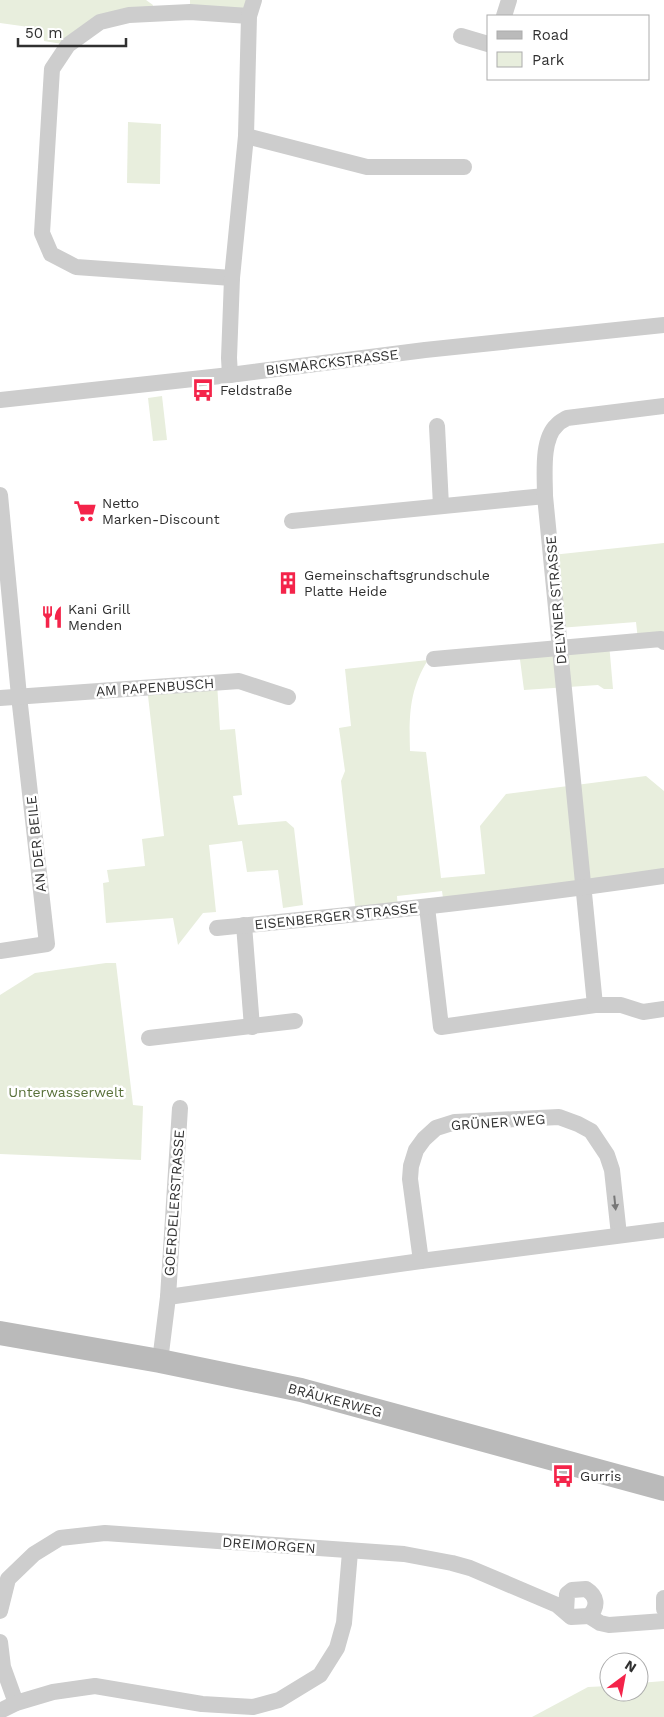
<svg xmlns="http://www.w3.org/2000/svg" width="664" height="1717" font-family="'Work Sans',sans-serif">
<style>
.green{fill:#e8eedd}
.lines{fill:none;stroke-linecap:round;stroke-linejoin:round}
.street{stroke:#cdcdcd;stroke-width:16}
.secondary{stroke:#bababa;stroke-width:24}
.oneway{fill:#777}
.labels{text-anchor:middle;stroke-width:5;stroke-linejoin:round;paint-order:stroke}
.street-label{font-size:14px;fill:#303030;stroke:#fff}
.poi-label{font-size:14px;fill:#303030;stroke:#fff;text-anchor:start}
.park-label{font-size:14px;fill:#587039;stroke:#fff}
</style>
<rect width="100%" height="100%" fill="#fff"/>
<g class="green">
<path d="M0,0H146L153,5L151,14L129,15L68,45L44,41L43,29L0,23Z"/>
<path d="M190,0H254L249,16L190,12Z"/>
<path d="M128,122L161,124L160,184L127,183Z"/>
<path d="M162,396L167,440L153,441L148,398Z"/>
<path d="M664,543V642L638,640L636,622L559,628L552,555Z"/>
<path d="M609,643L613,689H604L598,685L524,690L519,652Z"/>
<path d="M428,660C409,690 409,717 410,751L426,752L441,878L485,874L480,826L506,794L646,776L664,791V876L444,905L442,891L397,896L398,910L356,914L341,781L345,771L339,728L351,726L345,669Z"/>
<path d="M217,683L220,730L235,729L242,795L233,796L238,825L286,821L294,828L303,905L283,908L278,870L247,872L242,841L209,845L216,912L203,913L178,945L173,918L106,923L103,883L109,882L107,870L145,866L142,839L164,836L147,687Z"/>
<path d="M106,963H116L133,1105L143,1106L141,1160L0,1154V995L35,973Z"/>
<path d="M664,1681V1717H532L588,1687L609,1686V1692H639V1683Z"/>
</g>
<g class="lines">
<g class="street">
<path d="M504,16L509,0"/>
<path d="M461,36L488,44"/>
<path d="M246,136L367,167H464"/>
<path d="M232,278L76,267L51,254L42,233L52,69L68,45L100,22L129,15L190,12L249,16"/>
<path d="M230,375L229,358L232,278L246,136L249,16L254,0"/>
<path d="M0,400L230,375L425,350L664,325"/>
<path d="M437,426L441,506"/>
<path d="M0,495L19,696L47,944L0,951"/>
<path d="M292,521L545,496"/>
<path d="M434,659L661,639L664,642"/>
<path d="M0,698L239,681L288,697"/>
<path d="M427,907L441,1027L595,1005L545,496C545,476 541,439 557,425C559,422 564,420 567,418L664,406"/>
<path d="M244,925L252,1027"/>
<path d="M217,928C366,914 515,898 664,876"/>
<path d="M595,1005H621L643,1012L664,1009"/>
<path d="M149,1038L295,1021"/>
<path d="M421,1261L410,1179L411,1166L416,1150L424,1139L436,1128L455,1122L559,1117L578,1124L591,1131L607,1155L612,1170L619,1235"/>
<path d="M168,1297L180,1108"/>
<path d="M160,1361L168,1297L421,1261L664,1230"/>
<path d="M664,1598V1609"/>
<path d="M0,1611L8,1579L34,1554L60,1538L105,1533L404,1554L452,1563L470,1568L557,1605L571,1617L589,1616C599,1606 597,1596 586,1589L572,1590L567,1594L566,1612"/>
<path d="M589,1616L600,1623L609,1625L664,1621"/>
<path d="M0,1642L3,1667L16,1703"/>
<path d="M0,1711L16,1703L53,1692L95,1686L202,1704L253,1707L279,1700L320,1675L337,1648L344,1623L350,1552"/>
</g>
<path class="secondary" d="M0,1333L160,1361L301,1390L664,1489"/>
</g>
<defs><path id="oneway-solid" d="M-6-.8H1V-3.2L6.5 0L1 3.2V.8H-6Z" transform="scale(1.25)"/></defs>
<use class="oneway" href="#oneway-solid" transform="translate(615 1203) rotate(84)"/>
<defs>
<symbol id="bus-bare" viewBox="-9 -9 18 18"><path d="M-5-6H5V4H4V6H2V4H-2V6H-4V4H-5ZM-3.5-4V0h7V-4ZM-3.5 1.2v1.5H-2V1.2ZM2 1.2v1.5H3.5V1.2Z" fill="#f4244a" stroke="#fff" stroke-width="2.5" paint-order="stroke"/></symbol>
<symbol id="supermarket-bare" viewBox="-9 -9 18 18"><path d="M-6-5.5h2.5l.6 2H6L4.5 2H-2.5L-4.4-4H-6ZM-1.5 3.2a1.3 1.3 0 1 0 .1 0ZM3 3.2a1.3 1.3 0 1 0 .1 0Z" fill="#f4244a" stroke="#fff" stroke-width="2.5" paint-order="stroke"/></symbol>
<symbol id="building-bare" viewBox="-9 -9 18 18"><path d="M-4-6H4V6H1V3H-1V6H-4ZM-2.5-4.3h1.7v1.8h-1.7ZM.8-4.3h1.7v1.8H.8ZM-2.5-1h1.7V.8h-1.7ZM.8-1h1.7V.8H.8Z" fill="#f4244a" stroke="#fff" stroke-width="2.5" paint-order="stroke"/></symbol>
<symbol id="restaurant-bare" viewBox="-9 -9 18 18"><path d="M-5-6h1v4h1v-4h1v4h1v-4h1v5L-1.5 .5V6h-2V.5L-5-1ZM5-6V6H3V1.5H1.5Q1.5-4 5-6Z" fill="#f4244a" stroke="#fff" stroke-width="2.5" paint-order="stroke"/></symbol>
</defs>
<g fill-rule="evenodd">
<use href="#bus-bare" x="187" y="374" width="32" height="32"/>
<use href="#supermarket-bare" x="69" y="495" width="32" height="32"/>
<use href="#building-bare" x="272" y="567" width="32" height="32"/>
<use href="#restaurant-bare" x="36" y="601" width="32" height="32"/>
<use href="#bus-bare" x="547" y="1460" width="32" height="32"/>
</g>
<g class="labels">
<g class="street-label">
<text transform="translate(332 362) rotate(-7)" y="5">BISMARCKSTRASSE</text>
<text transform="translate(556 600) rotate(-95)" y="5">DELYNER STRASSE</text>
<text transform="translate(155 687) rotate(-4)" y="5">AM PAPENBUSCH</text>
<text transform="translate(36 844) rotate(-96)" y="5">AN DER BEILE</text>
<text transform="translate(336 916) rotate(-6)" y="5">EISENBERGER STRASSE</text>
<text transform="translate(498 1122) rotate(-4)" y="5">GRÜNER WEG</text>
<text transform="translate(174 1203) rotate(-86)" y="5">GOERDELERSTRASSE</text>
<text transform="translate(335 1400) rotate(15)" y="5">BRÄUKERWEG</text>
<text transform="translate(269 1545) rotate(4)" y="5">DREIMORGEN</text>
</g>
<g class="poi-label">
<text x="220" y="395">Feldstraße</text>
<text x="102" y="508">Netto<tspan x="102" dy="16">Marken-Discount</tspan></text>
<text x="304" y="580">Gemeinschaftsgrundschule<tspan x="304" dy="16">Platte Heide</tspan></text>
<text x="68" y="614">Kani Grill<tspan x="68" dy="16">Menden</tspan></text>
<text x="580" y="1481">Gurris</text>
</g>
<g class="park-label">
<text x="66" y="1097">Unterwasserwelt</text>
</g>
</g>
<rect x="487" y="15" width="162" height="65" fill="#ffffff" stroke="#acacac"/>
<rect x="497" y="31" width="25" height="8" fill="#bababa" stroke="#acacac"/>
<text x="532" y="40" font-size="15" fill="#303030">Road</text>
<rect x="497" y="52" width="25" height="15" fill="#e8eedd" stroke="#acacac"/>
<text x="532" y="65" font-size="15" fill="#303030">Park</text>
<g transform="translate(624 1677) rotate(32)"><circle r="24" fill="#ffffff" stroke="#acacac"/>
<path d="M0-4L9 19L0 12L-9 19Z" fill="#f4244a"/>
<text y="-8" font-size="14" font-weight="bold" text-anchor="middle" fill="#303030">N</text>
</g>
<path d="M18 38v8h108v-8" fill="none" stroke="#303030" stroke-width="2.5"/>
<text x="25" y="38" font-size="15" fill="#303030" stroke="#ffffff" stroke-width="4" paint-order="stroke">50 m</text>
</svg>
